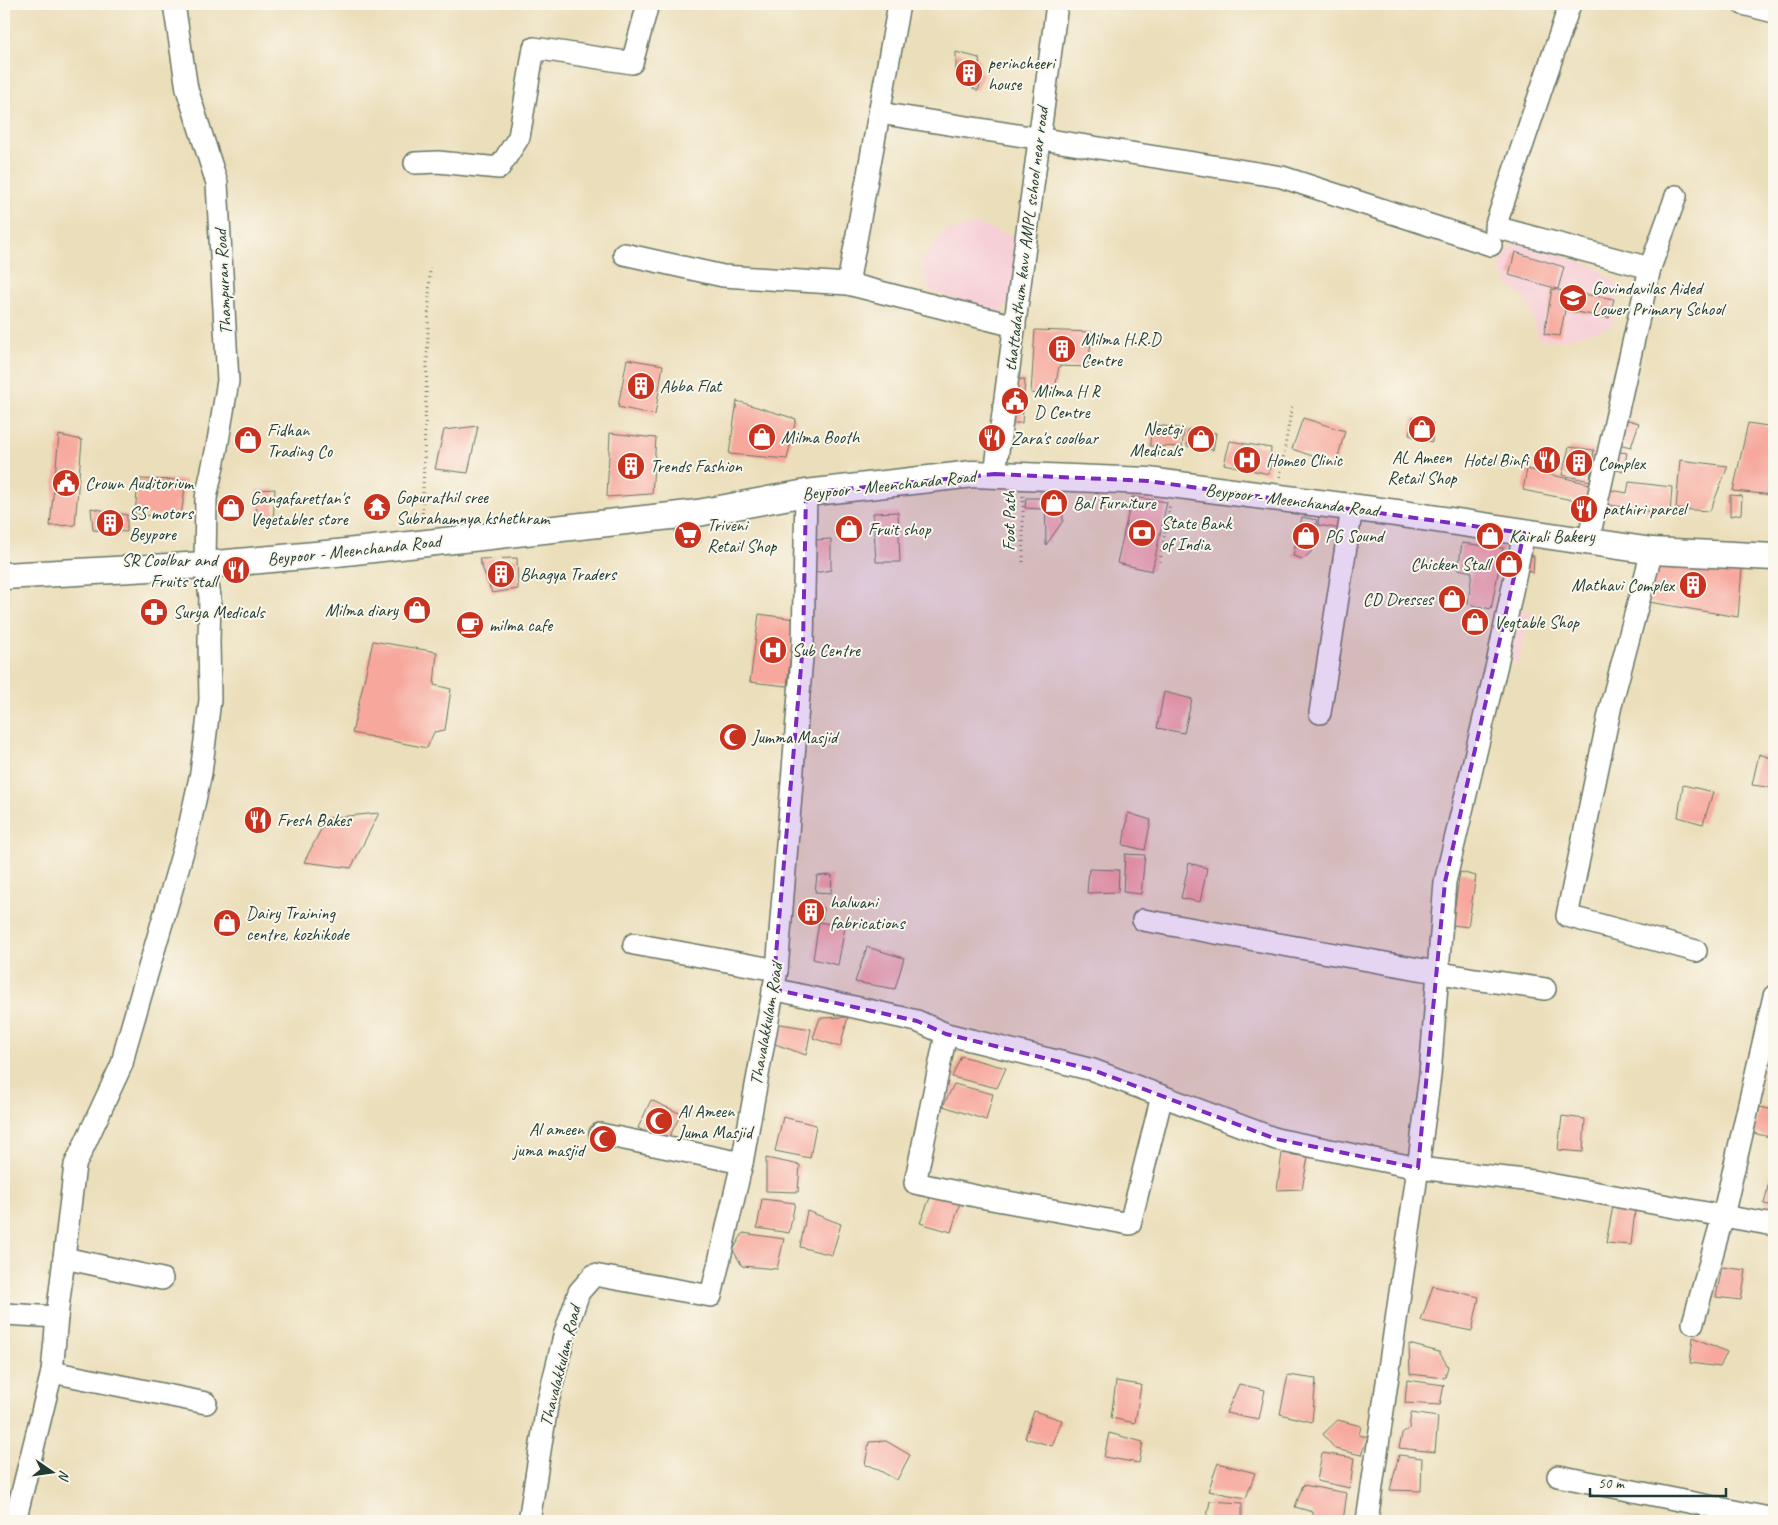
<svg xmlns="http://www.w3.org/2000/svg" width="1778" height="1525" font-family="Caveat,sans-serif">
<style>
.built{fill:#f6cfd7}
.building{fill:#f7a79c}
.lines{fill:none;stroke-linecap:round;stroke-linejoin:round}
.minor-casing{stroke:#667563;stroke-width:24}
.major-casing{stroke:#667563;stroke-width:29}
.path{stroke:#667563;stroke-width:3;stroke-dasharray:1 4;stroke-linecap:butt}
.minor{stroke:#fff;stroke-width:21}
.major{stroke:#fff;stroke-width:26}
.marked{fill:#7b2cbf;fill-opacity:0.2;stroke:#7b2cbf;stroke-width:4;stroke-dasharray:10 6;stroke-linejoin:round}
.labels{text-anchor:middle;stroke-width:4;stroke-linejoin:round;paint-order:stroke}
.poi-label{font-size:18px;fill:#1f3d34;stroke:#fbf7ec;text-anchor:start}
.street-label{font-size:18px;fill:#1f3d34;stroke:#fbf7ec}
</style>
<rect width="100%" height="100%" fill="#fbf7ec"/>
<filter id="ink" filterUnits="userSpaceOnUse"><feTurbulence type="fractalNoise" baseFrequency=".02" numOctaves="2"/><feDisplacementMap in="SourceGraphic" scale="10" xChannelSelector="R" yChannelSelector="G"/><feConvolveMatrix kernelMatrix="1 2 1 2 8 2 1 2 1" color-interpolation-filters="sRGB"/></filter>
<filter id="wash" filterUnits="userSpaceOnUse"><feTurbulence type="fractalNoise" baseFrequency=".0096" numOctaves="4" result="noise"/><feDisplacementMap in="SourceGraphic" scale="20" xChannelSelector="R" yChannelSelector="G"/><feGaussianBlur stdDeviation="1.12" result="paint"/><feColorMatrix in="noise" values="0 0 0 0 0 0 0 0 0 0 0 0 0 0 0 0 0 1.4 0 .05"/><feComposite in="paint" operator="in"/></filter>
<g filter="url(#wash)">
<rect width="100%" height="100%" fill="#ebdeba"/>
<g class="built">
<path d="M977,224L1027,241L1012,301L997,314L930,291L920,263L945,231Z"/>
<path d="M1522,241L1538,245L1568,258L1593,266L1621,286L1611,327L1562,340L1539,339L1527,300L1508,284L1499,269L1507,250Z"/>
<path d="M1500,606L1531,611L1518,663L1487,657Z"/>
</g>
<g id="blocks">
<g class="building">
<path d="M956,52L979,58L980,70L983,75L978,91L956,78Z"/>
<path d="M1515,252L1564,267L1558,289L1509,275Z"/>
<path d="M1552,289L1614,299L1609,318L1565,310L1560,336L1544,334Z"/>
<path d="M1035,330L1092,332L1088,367L1059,366L1054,396L1031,393Z"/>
<path d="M627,359L663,365L655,415L618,407Z"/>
<path d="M1025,379L1022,423H1004L1010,380Z"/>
<path d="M737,401L796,419L787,459L729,454Z"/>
<path d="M1413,417L1433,423L1432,442L1409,435Z"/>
<path d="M1303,418L1345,431L1336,464L1292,449Z"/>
<path d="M1621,418L1639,423L1631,447L1618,444Z"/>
<path d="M1748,423L1774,427V495L1733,491Z"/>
<path d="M1151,424L1184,429L1182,447L1150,446Z"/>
<path d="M478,426L468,473L435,469L444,430Z"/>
<path d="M1188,430L1216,433L1213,450L1187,446Z"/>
<path d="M610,433L656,438L652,494L607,497Z"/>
<path d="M59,435L82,440L75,525L50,526Z"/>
<path d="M1230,441L1271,448L1269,474L1224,464Z"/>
<path d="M1569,447L1594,450L1590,481L1562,475Z"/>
<path d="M1614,451L1627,453L1623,472L1611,468Z"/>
<path d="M1680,460L1728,466L1710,511L1676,509Z"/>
<path d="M1527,469L1590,484L1587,503L1523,490Z"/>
<path d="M138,479L186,480L181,516L135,515Z"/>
<path d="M1629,482L1672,487L1670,515L1598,503L1601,488L1627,493Z"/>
<path d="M1045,483L1062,485L1063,521L1046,545Z"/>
<path d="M275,489L273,523L257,522L256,490Z"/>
<path d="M1730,495L1742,496L1741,514L1730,516Z"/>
<path d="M1132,497L1167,502L1152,571L1117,563Z"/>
<path d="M1026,498H1041V509L1025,508Z"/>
<path d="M91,508L127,515V532L93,530Z"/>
<path d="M898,512L900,562H876L873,513Z"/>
<path d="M1319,514L1343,518L1341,529L1318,525Z"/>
<path d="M1302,517L1317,520L1311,552L1303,559L1293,556Z"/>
<path d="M700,523L701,542H676L675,529Z"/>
<path d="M831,539V570L814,573L813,540Z"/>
<path d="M1462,543L1503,548L1491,609L1468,604L1472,572L1458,569Z"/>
<path d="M1523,554L1534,556L1533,573L1521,568Z"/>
<path d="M517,558L518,589L492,593L479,559Z"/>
<path d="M1505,559L1515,560L1513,571L1502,569Z"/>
<path d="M1652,559L1742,569L1738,617L1643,601Z"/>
<path d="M1469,610L1483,614L1479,635L1468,631Z"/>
<path d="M759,614L795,619L787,686L750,682Z"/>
<path d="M373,641L437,652L434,685L451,689L445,730L434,732L427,748L352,733Z"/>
<path d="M1164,692L1192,699L1184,733L1157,728Z"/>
<path d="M1759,754L1774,759V788L1752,785Z"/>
<path d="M1683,785L1713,792L1703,824L1678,817Z"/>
<path d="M379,813L351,868L304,862L327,818Z"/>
<path d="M1128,813L1151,820L1145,850L1123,845Z"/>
<path d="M1125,854L1145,855L1141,894L1123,892Z"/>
<path d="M1189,863L1207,868L1200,902L1181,898Z"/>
<path d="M1089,869L1119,870L1118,892L1087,893Z"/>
<path d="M1460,872L1476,876L1468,927L1452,925Z"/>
<path d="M832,875L831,893L815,892L817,876Z"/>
<path d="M801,904L824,908L822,919L799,917Z"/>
<path d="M819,922L845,927L838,965L813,959Z"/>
<path d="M867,947L904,958L895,989L855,982Z"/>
<path d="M848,1017L840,1047L813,1038L820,1018Z"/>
<path d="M775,1023L811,1029L806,1055L772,1043Z"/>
<path d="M961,1056L1006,1068L997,1088L952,1077Z"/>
<path d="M954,1084L993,1094L986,1120L943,1106Z"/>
<path d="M651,1100L681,1114L666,1143L638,1128Z"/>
<path d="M1760,1107L1774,1110V1138L1753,1133Z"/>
<path d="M1562,1116L1585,1119L1583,1152L1558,1150Z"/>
<path d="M783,1117L816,1125L810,1158L775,1151Z"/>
<path d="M1282,1153L1308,1157L1302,1189L1277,1190Z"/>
<path d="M766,1158L800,1165L798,1192L766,1191Z"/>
<path d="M1773,1164H1774V1206L1764,1204Z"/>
<path d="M933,1190L963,1193L951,1232L920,1223Z"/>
<path d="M762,1199L795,1203L789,1233L757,1228Z"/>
<path d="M1613,1206L1635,1211L1631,1245L1606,1243Z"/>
<path d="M807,1211L841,1224L832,1255L800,1247Z"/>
<path d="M743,1233L784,1239L777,1269L742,1266L733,1250Z"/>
<path d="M1722,1267L1746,1270L1741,1300L1716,1297Z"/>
<path d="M1433,1286L1479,1297L1472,1331L1421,1321Z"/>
<path d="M1693,1337L1727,1352L1720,1367L1690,1363Z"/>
<path d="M1409,1344L1439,1352L1448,1366L1445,1378L1410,1374Z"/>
<path d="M1288,1375L1316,1379L1312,1422L1280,1414Z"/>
<path d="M1407,1380L1444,1385L1440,1405L1405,1403Z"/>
<path d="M1116,1381L1141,1385L1135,1423L1111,1418Z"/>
<path d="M1239,1384L1265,1390L1259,1419L1226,1413Z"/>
<path d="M1034,1411L1062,1420L1052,1446L1025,1438Z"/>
<path d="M1411,1413L1438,1417L1435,1452L1399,1448L1402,1434L1409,1429Z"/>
<path d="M1338,1420L1361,1426L1359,1435L1368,1437L1361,1455L1335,1449L1323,1434Z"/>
<path d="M1109,1433L1143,1442L1139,1463L1104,1457Z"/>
<path d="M886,1441L910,1455L897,1480L871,1466L865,1465L869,1442Z"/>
<path d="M1322,1453L1354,1458L1350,1488L1317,1481Z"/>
<path d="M1399,1455L1422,1458L1421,1491L1390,1490Z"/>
<path d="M1218,1463L1255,1473L1246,1498L1208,1491Z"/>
<path d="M1303,1485L1347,1493L1343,1521H1313V1512L1295,1507Z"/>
<path d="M1210,1501L1242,1503V1521H1206Z"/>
</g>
</g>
</g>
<g filter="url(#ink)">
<use href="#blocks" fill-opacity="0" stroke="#667563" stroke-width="1"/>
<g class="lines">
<defs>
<g id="minor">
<path d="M1570,4L1495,227L1650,268L1588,542"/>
<path d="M1743,4L1774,12"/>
<path d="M879,113L1282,177L1491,245"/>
<path d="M415,163L438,162L499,168L519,137L534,48L632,63L648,4"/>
<path d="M624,254L723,276L848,284L1015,326"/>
<path d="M1650,268L1676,196"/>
<path d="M848,284L899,4"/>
<path d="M995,474L1057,4"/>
<path d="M1652,551L1611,705L1567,916L1696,951"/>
<path d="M1320,713L1352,508"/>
<path d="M1143,920L1475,979L1545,989"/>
<path d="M634,944L777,970"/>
<path d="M773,989L917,1021L946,1034L1093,1070L1276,1139L1418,1168L1533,1181L1723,1216L1693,1323"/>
<path d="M1774,996L1723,1216L1774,1225"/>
<path d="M946,1034L915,1183L980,1197L1130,1224L1162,1096"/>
<path d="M600,1134L742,1163"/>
<path d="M64,1258L162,1279"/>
<path d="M4,1314L57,1317L75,1165L122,1064L126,1046L186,841L201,773L210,700L209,641L210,597L205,565L206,498L217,447L228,381L217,183L187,89L174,4"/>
<path d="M52,1372L206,1403"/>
<path d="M1558,1476L1774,1519"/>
<path d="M15,1521L52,1372L57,1317"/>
<path d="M529,1521L547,1406L564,1336L579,1292L594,1275L711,1296L742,1163L777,970L803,644L806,493"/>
<path d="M1367,1521L1418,1168L1430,1075L1445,882L1497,664L1524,533"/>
</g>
<path id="major" d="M4,576L205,565L337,553L698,513L806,493L973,474L1148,481L1396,513L1652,551L1774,557"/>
</defs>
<use href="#minor" class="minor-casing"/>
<use href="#major" class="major-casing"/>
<g class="path">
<path d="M1280,477L1292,405"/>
<path d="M1023,496V566"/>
<path d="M422,523L430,268"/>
<path d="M1160,562L1170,504"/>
</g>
<use href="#minor" class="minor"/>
<use href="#major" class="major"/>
</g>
</g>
<path class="marked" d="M995,474L1148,481L1524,533L1445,882L1418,1168L1276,1139L1093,1070L946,1034L917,1021L773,989L803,644L806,493Z"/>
<defs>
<symbol id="building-disc" viewBox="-11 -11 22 22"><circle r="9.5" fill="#c8321e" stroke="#fbf7ec"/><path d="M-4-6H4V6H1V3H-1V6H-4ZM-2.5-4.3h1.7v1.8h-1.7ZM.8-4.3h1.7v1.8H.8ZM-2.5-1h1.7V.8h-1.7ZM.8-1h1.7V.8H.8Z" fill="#fff"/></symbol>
<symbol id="school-disc" viewBox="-11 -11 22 22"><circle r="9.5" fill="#c8321e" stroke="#fbf7ec"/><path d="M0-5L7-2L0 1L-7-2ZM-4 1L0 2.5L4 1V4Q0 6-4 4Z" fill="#fff"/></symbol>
<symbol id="civic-disc" viewBox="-11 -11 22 22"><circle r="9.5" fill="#c8321e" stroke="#fbf7ec"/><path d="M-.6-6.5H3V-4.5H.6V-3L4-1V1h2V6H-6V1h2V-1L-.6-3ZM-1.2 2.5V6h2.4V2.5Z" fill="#fff"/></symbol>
<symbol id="shop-disc" viewBox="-11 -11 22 22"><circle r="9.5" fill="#c8321e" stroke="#fbf7ec"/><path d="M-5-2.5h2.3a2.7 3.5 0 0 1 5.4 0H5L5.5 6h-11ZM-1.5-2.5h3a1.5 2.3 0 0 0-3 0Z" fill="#fff"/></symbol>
<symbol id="restaurant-disc" viewBox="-11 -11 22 22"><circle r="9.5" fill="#c8321e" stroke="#fbf7ec"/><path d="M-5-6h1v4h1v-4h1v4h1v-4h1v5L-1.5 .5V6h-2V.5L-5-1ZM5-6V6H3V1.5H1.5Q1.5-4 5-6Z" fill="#fff"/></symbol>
<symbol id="hospital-disc" viewBox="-11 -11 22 22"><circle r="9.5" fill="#c8321e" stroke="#fbf7ec"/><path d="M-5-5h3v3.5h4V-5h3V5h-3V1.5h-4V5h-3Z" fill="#fff"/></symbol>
<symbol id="temple-disc" viewBox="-11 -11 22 22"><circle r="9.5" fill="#c8321e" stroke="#fbf7ec"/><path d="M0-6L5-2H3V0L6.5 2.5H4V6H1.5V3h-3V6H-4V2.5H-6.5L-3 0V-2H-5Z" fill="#fff"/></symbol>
<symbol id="bank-disc" viewBox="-11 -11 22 22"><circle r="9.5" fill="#c8321e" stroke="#fbf7ec"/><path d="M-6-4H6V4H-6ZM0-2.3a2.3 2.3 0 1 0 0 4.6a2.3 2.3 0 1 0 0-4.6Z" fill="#fff"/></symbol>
<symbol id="supermarket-disc" viewBox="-11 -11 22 22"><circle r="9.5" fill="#c8321e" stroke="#fbf7ec"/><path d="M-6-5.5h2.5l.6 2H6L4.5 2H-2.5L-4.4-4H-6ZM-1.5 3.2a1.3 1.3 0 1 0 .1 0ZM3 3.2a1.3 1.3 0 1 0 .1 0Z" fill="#fff"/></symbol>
<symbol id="pharmacy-disc" viewBox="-11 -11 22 22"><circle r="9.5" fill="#c8321e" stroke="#fbf7ec"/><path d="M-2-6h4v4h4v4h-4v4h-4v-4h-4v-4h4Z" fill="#fff"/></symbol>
<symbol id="cafe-disc" viewBox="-11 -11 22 22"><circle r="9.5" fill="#c8321e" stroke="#fbf7ec"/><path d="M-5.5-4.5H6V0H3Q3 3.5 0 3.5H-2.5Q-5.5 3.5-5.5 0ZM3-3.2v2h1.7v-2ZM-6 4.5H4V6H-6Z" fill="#fff"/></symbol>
<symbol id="mosque-disc" viewBox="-11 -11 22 22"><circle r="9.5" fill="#c8321e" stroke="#fbf7ec"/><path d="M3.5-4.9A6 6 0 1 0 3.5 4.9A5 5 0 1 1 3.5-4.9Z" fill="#fff"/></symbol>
</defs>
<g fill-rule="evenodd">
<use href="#building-disc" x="953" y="57" width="32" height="32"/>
<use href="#school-disc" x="1557" y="282" width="32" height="32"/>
<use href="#building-disc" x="1046" y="333" width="32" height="32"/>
<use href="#building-disc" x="625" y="370" width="32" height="32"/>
<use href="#civic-disc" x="999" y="385" width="32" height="32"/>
<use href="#shop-disc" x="1406" y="413" width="32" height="32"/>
<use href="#shop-disc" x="746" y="421" width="32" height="32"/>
<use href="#restaurant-disc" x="976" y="422" width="32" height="32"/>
<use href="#shop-disc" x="1185" y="423" width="32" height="32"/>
<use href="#shop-disc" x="232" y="424" width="32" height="32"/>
<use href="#hospital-disc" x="1231" y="444" width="32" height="32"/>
<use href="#restaurant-disc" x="1531" y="444" width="32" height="32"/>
<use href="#building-disc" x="1563" y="447" width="32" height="32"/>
<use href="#building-disc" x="615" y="450" width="32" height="32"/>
<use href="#civic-disc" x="50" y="467" width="32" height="32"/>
<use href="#shop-disc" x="1038" y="487" width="32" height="32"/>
<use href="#temple-disc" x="361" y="491" width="32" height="32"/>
<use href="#shop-disc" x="215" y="492" width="32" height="32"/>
<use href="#restaurant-disc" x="1568" y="493" width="32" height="32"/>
<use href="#building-disc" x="94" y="507" width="32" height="32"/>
<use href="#shop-disc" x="833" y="513" width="32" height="32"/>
<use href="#bank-disc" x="1126" y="517" width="32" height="32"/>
<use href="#supermarket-disc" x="672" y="519" width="32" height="32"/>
<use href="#shop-disc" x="1290" y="520" width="32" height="32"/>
<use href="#shop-disc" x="1474" y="520" width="32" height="32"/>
<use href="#shop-disc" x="1493" y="548" width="32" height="32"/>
<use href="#restaurant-disc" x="220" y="554" width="32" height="32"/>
<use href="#building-disc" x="485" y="558" width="32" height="32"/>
<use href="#building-disc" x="1677" y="569" width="32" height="32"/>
<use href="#shop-disc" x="1436" y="583" width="32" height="32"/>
<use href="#shop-disc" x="401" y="594" width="32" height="32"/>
<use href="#pharmacy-disc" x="138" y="596" width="32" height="32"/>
<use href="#shop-disc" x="1459" y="606" width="32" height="32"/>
<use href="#cafe-disc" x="454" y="609" width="32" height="32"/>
<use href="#hospital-disc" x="757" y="634" width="32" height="32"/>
<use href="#mosque-disc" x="717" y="721" width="32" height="32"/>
<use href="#restaurant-disc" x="242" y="804" width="32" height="32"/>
<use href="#building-disc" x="795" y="896" width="32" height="32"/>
<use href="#shop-disc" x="211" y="907" width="32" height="32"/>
<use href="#mosque-disc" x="643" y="1105" width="32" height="32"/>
<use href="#mosque-disc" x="587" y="1123" width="32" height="32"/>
</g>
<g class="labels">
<g class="poi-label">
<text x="988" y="69">perincheeri<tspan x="988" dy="21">house</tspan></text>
<text x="1592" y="294">Govindavilas Aided<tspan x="1592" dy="21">Lower Primary School</tspan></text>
<text x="1081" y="345">Milma H.R.D<tspan x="1081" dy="21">Centre</tspan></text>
<text x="660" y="392">Abba Flat</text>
<text x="1034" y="397">Milma H R<tspan x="1034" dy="21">D Centre</tspan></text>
<text x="1182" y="435" text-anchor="end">Neetgi<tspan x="1182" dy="21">Medicals</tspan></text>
<text x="267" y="436">Fidhan<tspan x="267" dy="21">Trading Co</tspan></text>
<text x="781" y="443">Milma Booth</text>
<text x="1011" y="444">Zara's coolbar</text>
<text x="1422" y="463" text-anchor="middle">AL Ameen<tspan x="1422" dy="21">Retail Shop</tspan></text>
<text x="1266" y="466">Homeo Clinic</text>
<text x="1528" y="466" text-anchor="end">Hotel Binfi</text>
<text x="1598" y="469">Complex</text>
<text x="650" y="472">Trends Fashion</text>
<text x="85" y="489">Crown Auditorium</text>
<text x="396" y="503">Gopurathil sree<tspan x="396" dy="21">Subrahamnya kshethram</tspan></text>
<text x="250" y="504">Gangafarettan's<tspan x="250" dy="21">Vegetables store</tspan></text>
<text x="1073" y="509">Bal Furniture</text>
<text x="1603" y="515">pathiri parcel</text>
<text x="129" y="519">SS motors<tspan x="129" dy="21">Beypore</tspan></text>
<text x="1161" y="529">State Bank<tspan x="1161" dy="21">of India</tspan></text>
<text x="707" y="531">Triveni<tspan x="707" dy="21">Retail Shop</tspan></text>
<text x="868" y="535">Fruit shop</text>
<text x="1325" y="542">PG Sound</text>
<text x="1509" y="542">Kairali Bakery</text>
<text x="217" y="566" text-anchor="end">SR Coolbar and<tspan x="217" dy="21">Fruits stall</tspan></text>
<text x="1490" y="570" text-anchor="end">Chicken Stall</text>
<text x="520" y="580">Bhagya Traders</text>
<text x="1674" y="591" text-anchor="end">Mathavi Complex</text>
<text x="1433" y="605" text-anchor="end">CD Dresses</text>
<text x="398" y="616" text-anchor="end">Milma diary</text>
<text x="173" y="618">Surya Medicals</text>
<text x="1494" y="628">Vegtable Shop</text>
<text x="489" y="631">milma cafe</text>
<text x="792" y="656">Sub Centre</text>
<text x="752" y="743">Jumma Masjid</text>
<text x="277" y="826">Fresh Bakes</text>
<text x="830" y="908">halwani<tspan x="830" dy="21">fabrications</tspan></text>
<text x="246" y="919">Dairy Training<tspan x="246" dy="21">centre, kozhikode</tspan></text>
<text x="678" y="1117">Al Ameen<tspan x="678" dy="21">Juma Masjid</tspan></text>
<text x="584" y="1135" text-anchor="end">Al ameen<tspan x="584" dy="21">juma masjid</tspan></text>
</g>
<g class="street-label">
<text transform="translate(1026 239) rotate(-83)" y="6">thattadathum kavu AMPL school near road</text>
<text transform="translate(223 282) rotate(-93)" y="6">Thampuran Road</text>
<text transform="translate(889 485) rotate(-6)" y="6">Beypoor - Meenchanda Road</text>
<text transform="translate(1292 500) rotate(7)" y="6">Beypoor - Meenchanda Road</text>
<text transform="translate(1009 521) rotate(-90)" y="6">Foot Path</text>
<text transform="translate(354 550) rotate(-6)" y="6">Beypoor - Meenchanda Road</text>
<text transform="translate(766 1024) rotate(-80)" y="6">Thavalakkulam Road</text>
<text transform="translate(560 1366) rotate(-76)" y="6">Thavalakkulam Road</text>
</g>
</g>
<rect width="1778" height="1525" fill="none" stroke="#fbf7ec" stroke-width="20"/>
<g transform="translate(52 1472) rotate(103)" stroke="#fbf7ec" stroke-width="4" paint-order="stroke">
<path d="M0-4L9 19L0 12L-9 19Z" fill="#1f3d34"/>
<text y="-8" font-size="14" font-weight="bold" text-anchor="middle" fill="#1f3d34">N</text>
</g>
<path d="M1590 1488v8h136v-8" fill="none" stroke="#1f3d34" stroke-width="2.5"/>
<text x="1598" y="1488" font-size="15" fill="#1f3d34" stroke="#fbf7ec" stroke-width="4" paint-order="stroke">50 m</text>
</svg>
